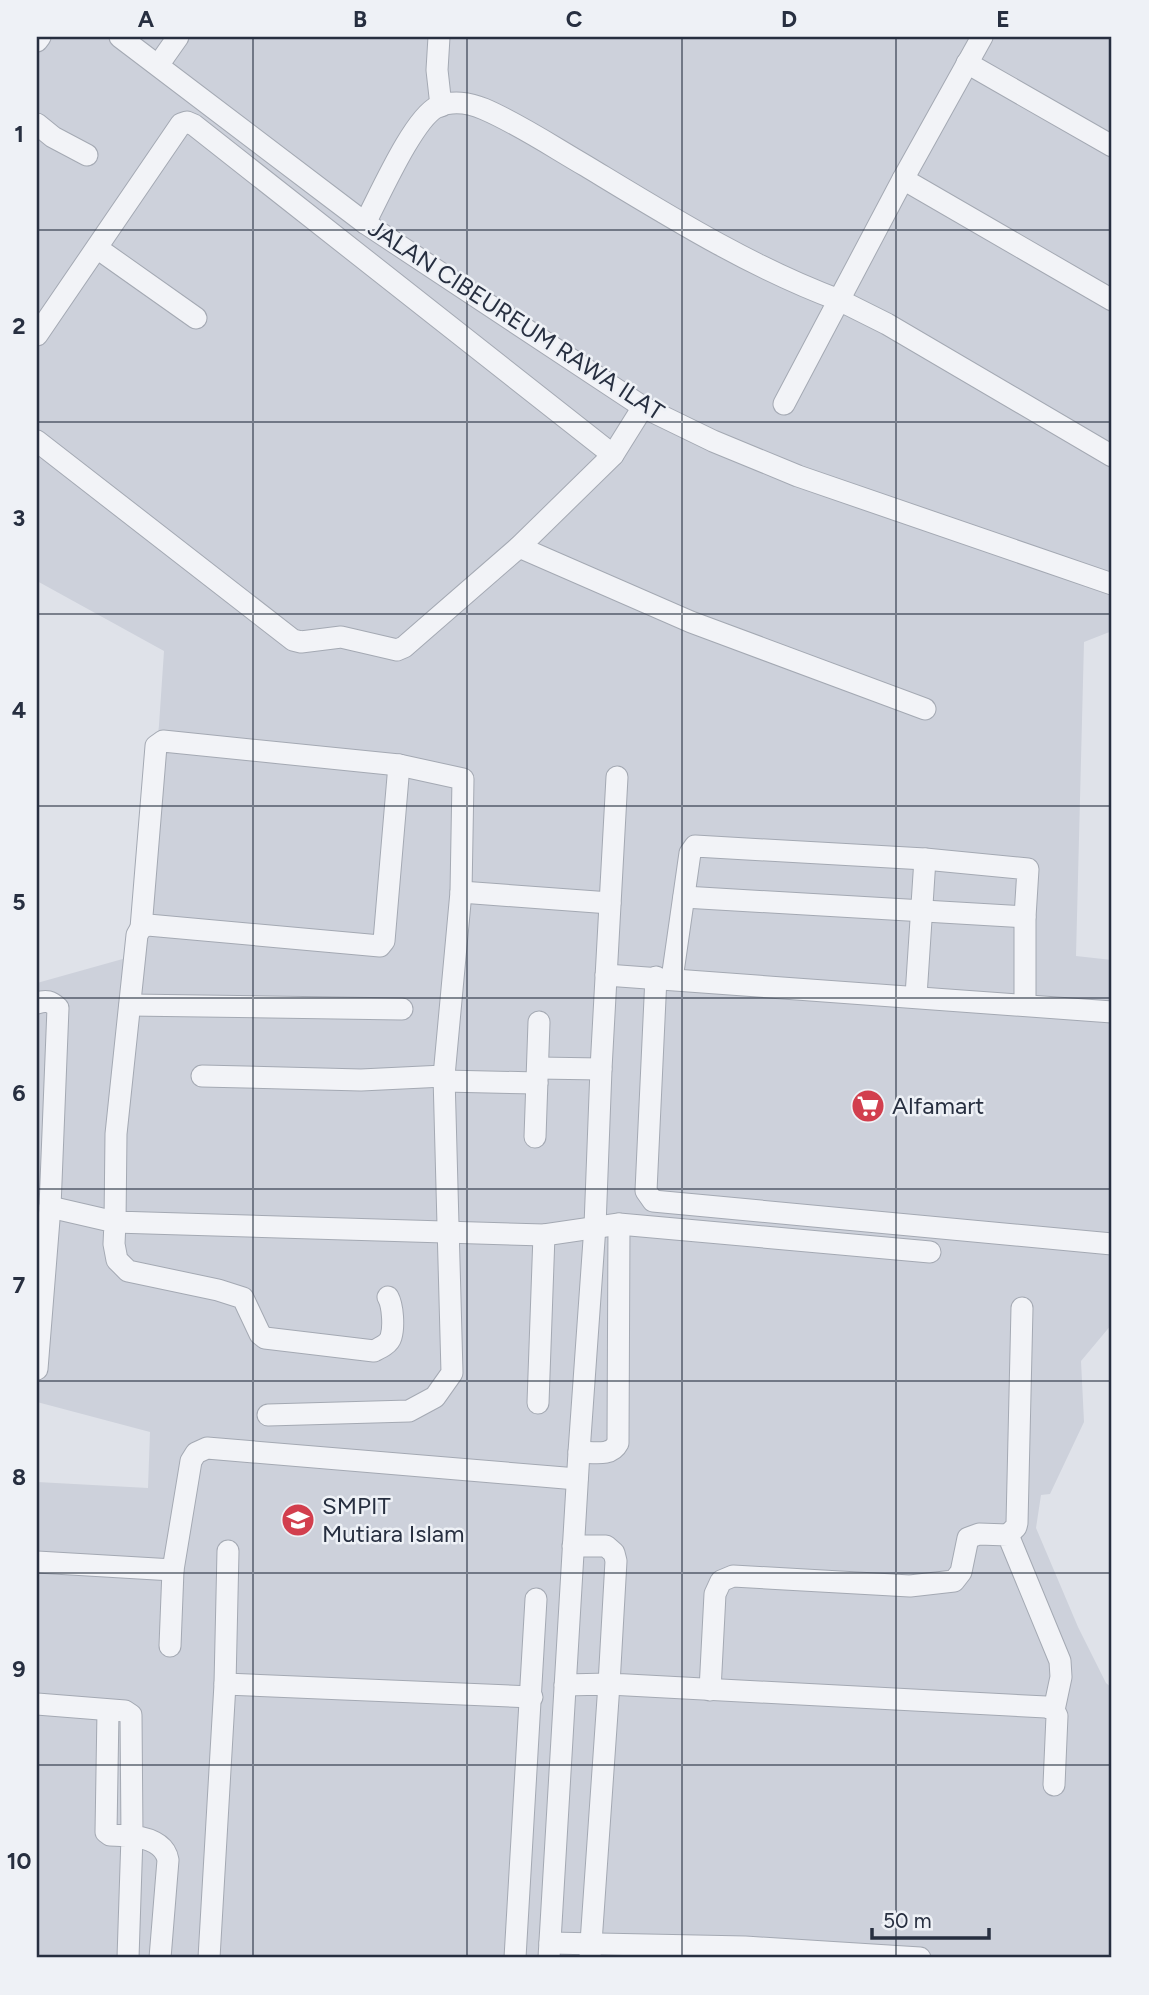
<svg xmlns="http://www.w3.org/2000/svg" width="1149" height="1995" font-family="Figtree,sans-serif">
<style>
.built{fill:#cdd1db}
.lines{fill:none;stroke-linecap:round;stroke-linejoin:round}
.minor-casing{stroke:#a4a9b3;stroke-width:23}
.minor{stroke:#f2f3f7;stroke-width:21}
.grid{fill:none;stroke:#272f40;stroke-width:2;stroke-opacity:0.55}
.labels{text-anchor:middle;stroke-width:5;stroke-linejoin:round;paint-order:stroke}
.street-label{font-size:24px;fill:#272f40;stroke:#eef1f6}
.poi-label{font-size:24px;fill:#272f40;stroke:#eef1f6;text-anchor:start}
.neatline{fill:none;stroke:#272f40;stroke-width:2.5}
.grid-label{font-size:23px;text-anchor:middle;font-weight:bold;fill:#272f40}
</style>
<rect width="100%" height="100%" fill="#dfe2e9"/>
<path class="built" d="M37,37H1112V631L1084,642L1076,956L1112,960V1324L1081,1361L1084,1422L1050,1494L1041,1495L1036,1528L1078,1627L1106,1683L1112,1688V1958H37V1482L148,1488L150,1432L37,1402V983L137,955L159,725L164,651L37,581Z"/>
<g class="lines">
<defs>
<g id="minor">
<path d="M120,37L365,223L643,407L713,441L798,476L1112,584"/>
<path d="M439,37L437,70L441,106"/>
<path d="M37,41L40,37"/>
<path d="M967,63L1112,146"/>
<path d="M159,64L178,37"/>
<path d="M37,124L53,137L87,155"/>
<path d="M903,179L1112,300"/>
<path d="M365,223C379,197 413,119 437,107C452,100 470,103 484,109C519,124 553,147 586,166C667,215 750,267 839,300L903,179L982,37"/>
<path d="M97,248L196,318"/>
<path d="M37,335L181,124L187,122L194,125L613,455"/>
<path d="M784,404L839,300L887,324L1112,456"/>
<path d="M37,441L293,640L301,642L341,637L397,650L404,647L519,547L613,455L643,407"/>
<path d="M519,547L691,622L925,709"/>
<path d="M399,765L384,941L380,946L148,925L141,928L137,935L116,1134L115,1222L544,1235L619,1224L930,1252"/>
<path d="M461,892L610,903"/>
<path d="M684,897L1025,917"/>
<path d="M141,928L156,746L163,741L399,765L463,779L461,892L444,1076L452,1373L435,1397L409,1411L268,1415"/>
<path d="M606,975L1112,1012"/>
<path d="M656,977L646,1191L653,1201L1112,1244"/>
<path d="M672,979L690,853L695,846L925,859L1028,869L1025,917V1004"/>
<path d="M916,996L925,859"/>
<path d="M37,1003C46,1000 51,1001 58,1008L50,1207L37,1369"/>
<path d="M130,1005L402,1009"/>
<path d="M538,1068L601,1069"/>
<path d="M202,1076L361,1080L444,1076"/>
<path d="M444,1081L537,1083"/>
<path d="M535,1137L539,1022"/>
<path d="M50,1207L115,1222L114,1244L117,1260L128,1271L218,1290L243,1298L260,1334L265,1338L374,1351C380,1348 389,1344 391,1337C394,1327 393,1306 388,1297"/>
<path d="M538,1403L544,1235"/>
<path d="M579,1452C593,1452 611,1457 618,1443L619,1224"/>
<path d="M1008,1535L1016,1527L1017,1523L1022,1308"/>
<path d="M573,1546H606L614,1553L616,1561L609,1684L1046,1707L1054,1710L1057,1716L1054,1785"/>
<path d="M37,1562L173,1570L191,1461L196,1453L207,1448L577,1479"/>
<path d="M170,1646L173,1570"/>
<path d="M225,1684L532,1697"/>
<path d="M565,1685L609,1684L590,1957"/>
<path d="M710,1690L715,1594L721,1581L733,1576L910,1586L954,1581L961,1572L968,1538L979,1534L1008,1535L1060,1661L1061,1677L1054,1710"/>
<path d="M37,1704L125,1711L131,1715L132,1836C147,1838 165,1843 168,1860L160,1958"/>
<path d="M108,1711L106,1832L110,1835L132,1836L128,1958"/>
<path d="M550,1943L745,1947L920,1958"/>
<path d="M209,1958L225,1684L228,1551"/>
<path d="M515,1958L536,1599"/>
<path d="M549,1958L579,1452L595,1226L601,1069L617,777"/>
</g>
</defs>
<use href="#minor" class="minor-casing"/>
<use href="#minor" class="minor"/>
</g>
<path class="grid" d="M253,37V1958M467,37V1958M682,37V1958M896,37V1958M37,230H1112M37,422H1112M37,614H1112M37,806H1112M37,998H1112M37,1189H1112M37,1381H1112M37,1573H1112M37,1765H1112"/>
<defs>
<symbol id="supermarket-disc" viewBox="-11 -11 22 22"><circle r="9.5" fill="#d23f4e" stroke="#eef1f6"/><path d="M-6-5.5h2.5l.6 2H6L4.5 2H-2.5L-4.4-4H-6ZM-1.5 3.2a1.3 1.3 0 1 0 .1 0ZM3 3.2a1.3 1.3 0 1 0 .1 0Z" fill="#fff"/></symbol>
<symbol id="school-disc" viewBox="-11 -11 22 22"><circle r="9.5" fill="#d23f4e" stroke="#eef1f6"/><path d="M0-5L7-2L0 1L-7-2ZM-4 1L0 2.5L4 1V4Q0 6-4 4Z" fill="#fff"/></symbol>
</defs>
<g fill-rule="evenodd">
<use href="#supermarket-disc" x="849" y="1087" width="38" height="38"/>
<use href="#school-disc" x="279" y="1501" width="38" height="38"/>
</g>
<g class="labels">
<g class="street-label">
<text transform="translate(516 320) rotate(33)" y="8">JALAN CIBEUREUM RAWA ILAT</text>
</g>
<g class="poi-label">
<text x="892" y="1114">Alfamart</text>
<text x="322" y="1514">SMPIT<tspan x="322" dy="28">Mutiara Islam</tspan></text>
</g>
</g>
<rect width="1149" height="1995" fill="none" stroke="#eef1f6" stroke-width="77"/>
<path d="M872 1928v10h117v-10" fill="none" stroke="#272f40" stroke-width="3.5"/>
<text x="883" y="1928" font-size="21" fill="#272f40" stroke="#eef1f6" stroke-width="5" paint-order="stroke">50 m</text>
<rect x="38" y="38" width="1072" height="1918" class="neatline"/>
<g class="grid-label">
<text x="146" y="27">A</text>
<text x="360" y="27">B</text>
<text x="574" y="27">C</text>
<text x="789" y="27">D</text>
<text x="1003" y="27">E</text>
<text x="19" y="142">1</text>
<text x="19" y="334">2</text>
<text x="19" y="526">3</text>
<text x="19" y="718">4</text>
<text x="19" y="910">5</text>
<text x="19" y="1101">6</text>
<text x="19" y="1293">7</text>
<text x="19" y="1485">8</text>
<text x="19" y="1677">9</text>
<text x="19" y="1869">10</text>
</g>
</svg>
